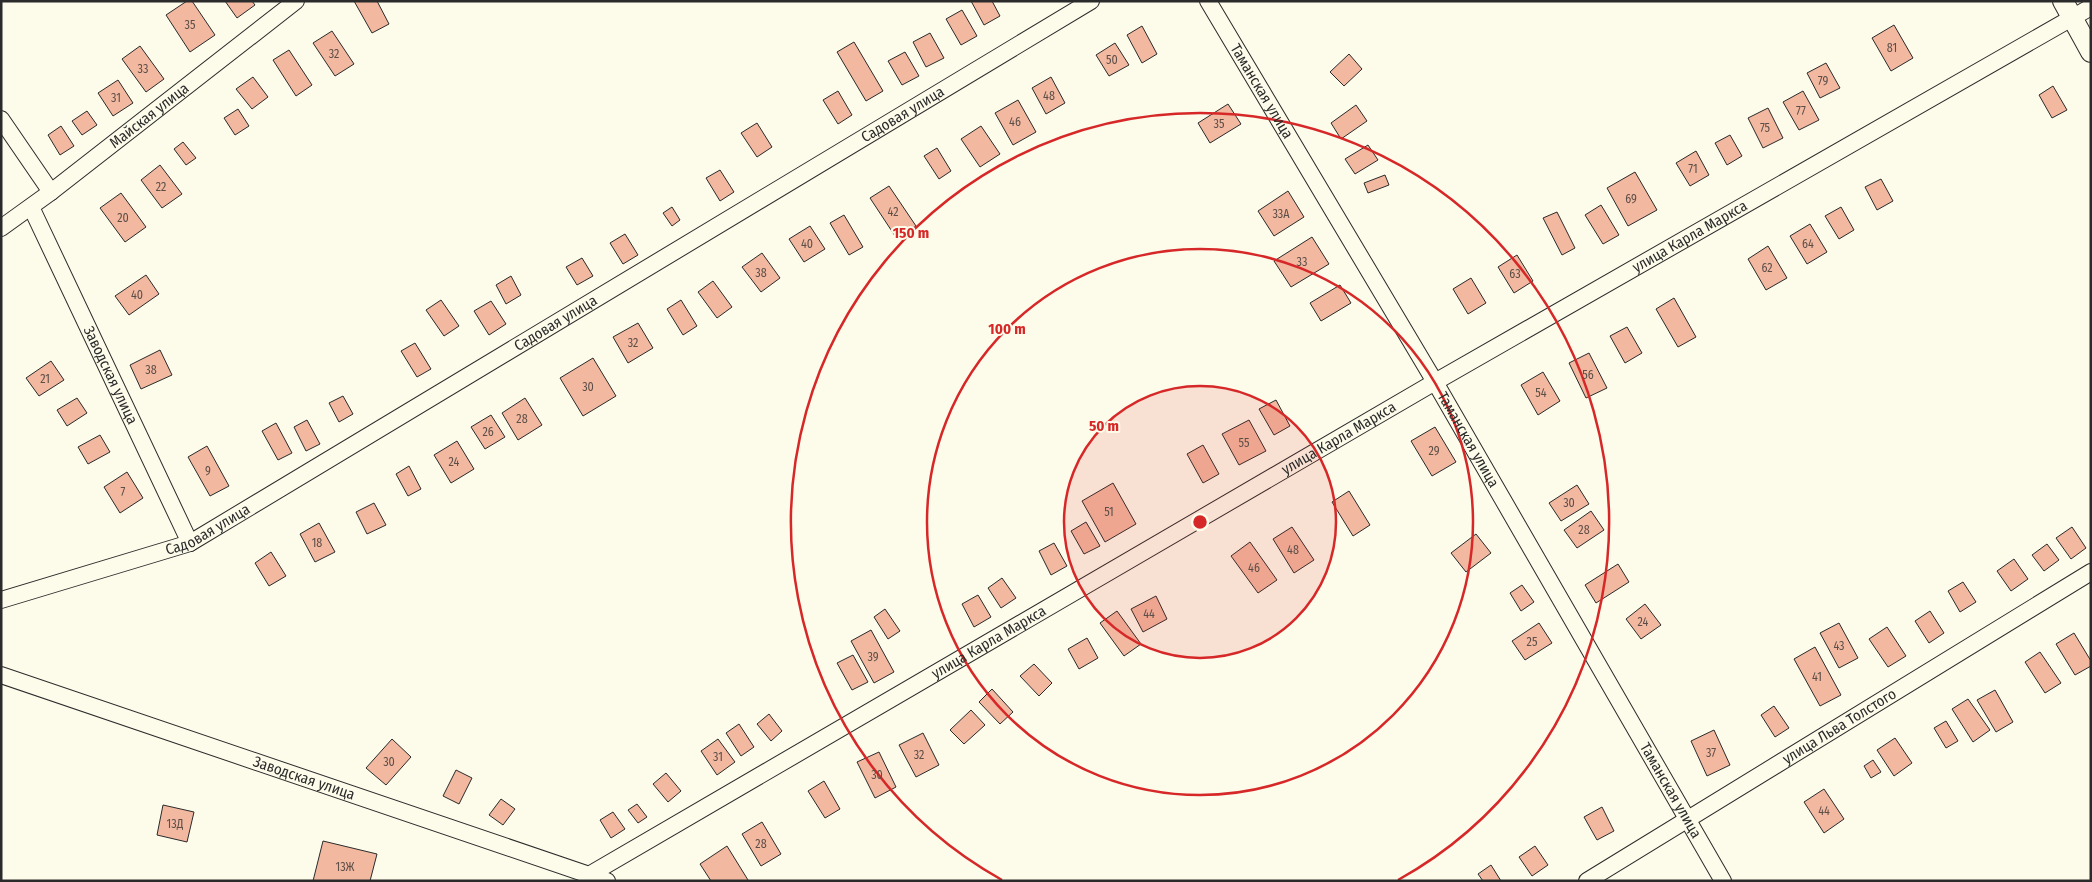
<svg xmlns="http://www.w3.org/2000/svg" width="2092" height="882" font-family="'Fira Sans Condensed',sans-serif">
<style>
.building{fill:#f2b8a0;stroke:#2b2b2b}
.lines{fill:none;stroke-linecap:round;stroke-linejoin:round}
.minor-casing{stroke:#2b2b2b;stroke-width:18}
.tertiary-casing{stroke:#2b2b2b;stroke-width:22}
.minor{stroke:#fdfbea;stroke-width:16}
.tertiary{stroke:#fdfbea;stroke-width:20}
.ring{fill:none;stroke:#d62828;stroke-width:2.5}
.labels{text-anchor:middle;stroke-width:4;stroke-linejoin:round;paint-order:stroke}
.number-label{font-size:12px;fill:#5d4e48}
.street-label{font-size:15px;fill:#2b2b2b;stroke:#fdfbea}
.centre{fill:#d62828;stroke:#fdfbea;stroke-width:2.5}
.ring-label{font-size:15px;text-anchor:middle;font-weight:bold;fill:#d62828;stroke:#fdfbea;stroke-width:4;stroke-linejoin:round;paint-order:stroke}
</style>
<rect width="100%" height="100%" fill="#fdfbea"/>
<g class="building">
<path d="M187,1H192L215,35L190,52L166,15Z"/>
<path d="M225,1H252L255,5L237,18Z"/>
<path d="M354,1H377L389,24L372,33Z"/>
<path d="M971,1H992L1000,16L984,25Z"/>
<path d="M962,10L977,36L961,45L946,19Z"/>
<path d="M1894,25L1913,58L1891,71L1872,38Z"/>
<path d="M1142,26L1157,54L1142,63L1127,35Z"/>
<path d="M332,31L354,64L335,76L313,43Z"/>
<path d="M930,33L944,58L926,67L913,42Z"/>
<path d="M854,42L883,91L866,101L837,52Z"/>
<path d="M1115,43L1129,65L1109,76L1096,55Z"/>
<path d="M140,46L164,79L146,92L122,59Z"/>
<path d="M289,50L312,85L296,96L273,60Z"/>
<path d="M905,52L919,76L902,85L888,61Z"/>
<path d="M1349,54L1362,69L1344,86L1330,72Z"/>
<path d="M1826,63L1840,88L1820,98L1807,73Z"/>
<path d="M253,77L268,97L252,109L236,89Z"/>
<path d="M1051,77L1065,103L1046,114L1032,88Z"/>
<path d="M118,80L133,103L113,116L98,93Z"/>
<path d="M2053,86L2067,110L2052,118L2039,95Z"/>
<path d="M838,91L852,115L838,124L823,100Z"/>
<path d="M1803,91L1819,120L1799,130L1783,102Z"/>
<path d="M1018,100L1036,132L1013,145L995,113Z"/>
<path d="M1228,104L1241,124L1210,143L1198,123Z"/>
<path d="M1356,105L1367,121L1341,139L1331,123Z"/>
<path d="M1768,108L1783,138L1763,148L1748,118Z"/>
<path d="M238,109L249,126L235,135L224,118Z"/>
<path d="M87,111L97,125L82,135L72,121Z"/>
<path d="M757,123L772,147L757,157L741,133Z"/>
<path d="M61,126L74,146L60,155L48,135Z"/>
<path d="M981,126L1000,154L980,167L961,139Z"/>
<path d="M1730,135L1742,156L1727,165L1715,143Z"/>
<path d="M183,142L196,158L186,165L174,149Z"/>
<path d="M1368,145L1378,160L1355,174L1345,159Z"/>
<path d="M937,148L951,171L939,179L924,156Z"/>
<path d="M1696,151L1709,175L1690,186L1676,163Z"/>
<path d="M160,165L182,194L162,208L141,180Z"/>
<path d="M720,170L734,192L720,201L706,178Z"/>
<path d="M1635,172L1657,210L1628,226L1607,188Z"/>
<path d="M1385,175L1389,185L1368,193L1364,183Z"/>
<path d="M1881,179L1893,201L1877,210L1865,187Z"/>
<path d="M889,186L916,226L897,239L870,198Z"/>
<path d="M1288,191L1304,217L1274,236L1258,211Z"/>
<path d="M121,193L146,227L125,242L100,208Z"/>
<path d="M1601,205L1619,235L1603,244L1585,215Z"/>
<path d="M672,207L680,220L672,226L663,213Z"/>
<path d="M1841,207L1854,230L1839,239L1825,216Z"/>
<path d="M1557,212L1575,248L1562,255L1543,218Z"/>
<path d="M844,215L863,247L849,255L830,223Z"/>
<path d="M1810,224L1827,252L1807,264L1790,236Z"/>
<path d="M810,226L825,249L804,262L789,239Z"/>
<path d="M625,234L638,255L623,264L610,243Z"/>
<path d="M1312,237L1329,264L1291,287L1274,261Z"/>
<path d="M1768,246L1787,278L1766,290L1748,259Z"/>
<path d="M762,253L780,278L761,292L742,267Z"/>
<path d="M1517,255L1533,281L1514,293L1498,267Z"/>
<path d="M582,258L593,276L577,285L566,267Z"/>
<path d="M146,275L159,294L129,315L115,296Z"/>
<path d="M511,276L521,295L506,304L496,285Z"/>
<path d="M1471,278L1486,303L1468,314L1453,289Z"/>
<path d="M713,281L732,307L717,318L698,292Z"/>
<path d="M1340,285L1351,303L1321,321L1310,303Z"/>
<path d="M1674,298L1696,337L1678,347L1656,309Z"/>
<path d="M441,300L459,326L444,336L426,310Z"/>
<path d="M681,300L697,326L683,335L667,309Z"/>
<path d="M491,301L506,324L489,335L474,311Z"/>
<path d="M638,323L653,348L628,363L613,337Z"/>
<path d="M1627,327L1642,353L1625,363L1610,336Z"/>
<path d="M415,343L431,369L417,377L401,351Z"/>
<path d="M160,350L172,375L141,389L130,365Z"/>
<path d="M1589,353L1607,388L1586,398L1569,363Z"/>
<path d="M593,358L616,396L583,416L560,378Z"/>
<path d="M51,361L64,380L39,396L26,378Z"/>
<path d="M1543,372L1560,401L1538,415L1521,385Z"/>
<path d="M343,396L353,414L339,422L329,403Z"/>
<path d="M77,398L87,413L67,426L57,410Z"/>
<path d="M525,398L542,425L518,440L502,413Z"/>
<path d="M1276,400L1290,426L1274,435L1259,409Z"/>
<path d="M491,415L505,437L485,449L471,427Z"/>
<path d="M307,420L320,444L306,451L294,427Z"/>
<path d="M1249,420L1266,451L1239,465L1222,434Z"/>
<path d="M276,423L292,453L278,460L262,431Z"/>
<path d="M1435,427L1456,462L1432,476L1411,441Z"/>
<path d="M100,435L110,452L88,464L78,447Z"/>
<path d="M457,441L474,469L451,483L434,455Z"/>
<path d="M1203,445L1219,474L1203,483L1187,454Z"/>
<path d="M207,446L229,486L210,496L188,457Z"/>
<path d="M409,466L421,489L408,496L396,474Z"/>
<path d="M127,472L143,498L120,513L104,487Z"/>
<path d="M1113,483L1136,524L1105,542L1082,501Z"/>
<path d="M1577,485L1589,504L1561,521L1549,503Z"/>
<path d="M1349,491L1370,525L1353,536L1332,502Z"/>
<path d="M374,503L386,525L367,534L356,512Z"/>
<path d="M1591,511L1604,530L1577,548L1564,530Z"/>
<path d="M1086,522L1100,546L1084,554L1071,531Z"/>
<path d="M319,523L335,552L315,562L300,534Z"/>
<path d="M1292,527L1314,560L1294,573L1273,539Z"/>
<path d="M2072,527L2086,548L2071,559L2056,538Z"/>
<path d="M1476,534L1491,553L1466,572L1451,553Z"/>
<path d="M1250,542L1277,580L1258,593L1231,556Z"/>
<path d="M1054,543L1067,566L1051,575L1039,551Z"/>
<path d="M2047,544L2059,560L2044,571L2032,555Z"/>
<path d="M271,552L286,576L269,586L255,563Z"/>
<path d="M2014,559L2028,579L2011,591L1997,571Z"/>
<path d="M1618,564L1629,582L1596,603L1585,585Z"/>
<path d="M1002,578L1016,598L1001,608L988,588Z"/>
<path d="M1963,582L1976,602L1960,612L1948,591Z"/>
<path d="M1522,585L1534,602L1521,611L1510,593Z"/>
<path d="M978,595L991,617L974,627L962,604Z"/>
<path d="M1156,596L1167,619L1143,632L1131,609Z"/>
<path d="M1645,604L1661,625L1641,639L1626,619Z"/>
<path d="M885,609L900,631L888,639L874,617Z"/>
<path d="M1117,611L1141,644L1124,656L1100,623Z"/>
<path d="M1930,611L1944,633L1929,643L1915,621Z"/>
<path d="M1539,623L1552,643L1525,660L1512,641Z"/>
<path d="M1839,623L1858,658L1839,668L1820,633Z"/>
<path d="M1887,627L1906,656L1888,667L1869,639Z"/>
<path d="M871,630L894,672L874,683L851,641Z"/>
<path d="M2074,633L2091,661V666L2075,675L2056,644Z"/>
<path d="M1087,638L1098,658L1079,669L1068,649Z"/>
<path d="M1815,647L1841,695L1820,706L1794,659Z"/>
<path d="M2040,652L2061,683L2045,693L2025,662Z"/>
<path d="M853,655L868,682L852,690L837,663Z"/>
<path d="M1034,664L1052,683L1039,696L1020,676Z"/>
<path d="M992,689L1013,712L1000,724L979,702Z"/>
<path d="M1995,690L2013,722L1996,732L1977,700Z"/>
<path d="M1968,699L1990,730L1973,742L1952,709Z"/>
<path d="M1774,706L1789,728L1775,737L1761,715Z"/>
<path d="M971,710L985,725L964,744L950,730Z"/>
<path d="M769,714L782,731L771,741L757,724Z"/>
<path d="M1946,721L1958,741L1946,748L1934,728Z"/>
<path d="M739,724L754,747L741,756L726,733Z"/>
<path d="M1714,730L1730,765L1707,776L1691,741Z"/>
<path d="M923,733L939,765L916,777L899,745Z"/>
<path d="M1895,738L1912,763L1894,776L1877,750Z"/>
<path d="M392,739L411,757L386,785L366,768Z"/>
<path d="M718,739L735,762L717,775L701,751Z"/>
<path d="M879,752L896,787L875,798L857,762Z"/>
<path d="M1873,760L1881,772L1871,778L1864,766Z"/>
<path d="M456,770L472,778L459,804L443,796Z"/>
<path d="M666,773L681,791L668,802L653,784Z"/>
<path d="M824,781L840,809L825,818L808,791Z"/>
<path d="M1824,789L1844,819L1824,833L1804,802Z"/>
<path d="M501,799L515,809L503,825L489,815Z"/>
<path d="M637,804L647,817L638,823L628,810Z"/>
<path d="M163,805L194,812L187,842L157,835Z"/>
<path d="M1602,807L1614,831L1597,840L1584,817Z"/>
<path d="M613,812L625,829L611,838L600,820Z"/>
<path d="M762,822L781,854L761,866L742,834Z"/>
<path d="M323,841L377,854L370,881H313Z"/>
<path d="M727,846L748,880V881H711L700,864Z"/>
<path d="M1535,846L1548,865L1532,876L1519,857Z"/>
<path d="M1491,865L1501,881H1483L1478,874Z"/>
</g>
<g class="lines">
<defs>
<g id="minor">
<path id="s1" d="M1208,1L1435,382L1723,881"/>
<path d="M1,119L51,192"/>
<path id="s2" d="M31,207L190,543"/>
<path id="s3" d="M1,228L51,192L296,1"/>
<path id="s4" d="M1,600L190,543L1091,1"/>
<path id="s5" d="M1,675L607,881"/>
<path id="s6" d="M587,881L589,875L1435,382L2091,7"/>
<path id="s7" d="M1587,881L2091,572"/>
</g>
<path id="tertiary" d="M2063,1L2091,52"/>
</defs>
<use href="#minor" class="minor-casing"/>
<use href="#tertiary" class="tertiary-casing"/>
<use href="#minor" class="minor"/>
<use href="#tertiary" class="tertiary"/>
</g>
<circle cx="1200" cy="522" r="136" fill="#d62828" fill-opacity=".12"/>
<g class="ring">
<circle cx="1200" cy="522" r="136"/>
<circle cx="1200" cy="522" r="273"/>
<path d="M1002 880A409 409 0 1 1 1398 880"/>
</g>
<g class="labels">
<g class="number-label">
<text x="190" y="29">35</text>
<text x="1892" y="52">81</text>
<text x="334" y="58">32</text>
<text x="1112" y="64">50</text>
<text x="143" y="73">33</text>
<text x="1823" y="85">79</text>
<text x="1049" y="100">48</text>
<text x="116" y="102">31</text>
<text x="1801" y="115">77</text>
<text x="1015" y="126">46</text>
<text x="1219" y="128">35</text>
<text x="1765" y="132">75</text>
<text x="1693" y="173">71</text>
<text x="161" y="191">22</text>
<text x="1631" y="203">69</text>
<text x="893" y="216">42</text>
<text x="1281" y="218">33А</text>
<text x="123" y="222">20</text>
<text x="807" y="248">40</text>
<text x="1808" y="248">64</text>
<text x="1302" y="266">33</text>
<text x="1767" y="272">62</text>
<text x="761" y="277">38</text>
<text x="1515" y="278">63</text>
<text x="137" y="299">40</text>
<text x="633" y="347">32</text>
<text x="151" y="374">38</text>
<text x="1588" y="379">56</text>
<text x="45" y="383">21</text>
<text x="588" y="391">30</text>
<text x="1541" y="397">54</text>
<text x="522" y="423">28</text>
<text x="488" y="436">26</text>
<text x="1244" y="447">55</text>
<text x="1434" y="455">29</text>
<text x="454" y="466">24</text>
<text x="208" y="475">9</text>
<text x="123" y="496">7</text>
<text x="1569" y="507">30</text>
<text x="1109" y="516">51</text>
<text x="1584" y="534">28</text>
<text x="317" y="547">18</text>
<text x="1293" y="554">48</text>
<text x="1254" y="572">46</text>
<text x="1149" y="618">44</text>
<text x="1643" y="626">24</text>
<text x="1532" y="646">25</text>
<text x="1839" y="650">43</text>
<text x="873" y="661">39</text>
<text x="1817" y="681">41</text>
<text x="1711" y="757">37</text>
<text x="919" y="759">32</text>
<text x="718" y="761">31</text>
<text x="389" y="766">30</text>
<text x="877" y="779">30</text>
<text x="1824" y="815">44</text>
<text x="175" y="828">13Д</text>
<text x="761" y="848">28</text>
<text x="345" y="871">13Ж</text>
</g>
<g class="street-label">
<text dy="5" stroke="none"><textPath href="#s1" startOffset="105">Таманская улица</textPath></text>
<text dy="5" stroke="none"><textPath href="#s4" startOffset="1029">Садовая улица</textPath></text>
<text dy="5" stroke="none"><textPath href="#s3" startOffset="186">Майская улица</textPath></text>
<text dy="5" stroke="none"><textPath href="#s6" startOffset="1279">улица Карла Маркса</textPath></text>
<text dy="5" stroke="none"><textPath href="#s4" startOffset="624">Садовая улица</textPath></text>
<text dy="5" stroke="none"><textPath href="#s2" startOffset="186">Заводская улица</textPath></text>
<text dy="5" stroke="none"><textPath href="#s6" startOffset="874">улица Карла Маркса</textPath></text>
<text dy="5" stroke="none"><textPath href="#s1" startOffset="510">Таманская улица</textPath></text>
<text dy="5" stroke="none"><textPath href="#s4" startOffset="219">Садовая улица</textPath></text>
<text dy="5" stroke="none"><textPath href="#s6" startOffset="469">улица Карла Маркса</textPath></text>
<text dy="5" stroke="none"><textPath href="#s7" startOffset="296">улица Льва Толстого</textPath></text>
<text dy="5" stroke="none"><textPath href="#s5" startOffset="320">Заводская улица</textPath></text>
<text dy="5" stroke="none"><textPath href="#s1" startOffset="915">Таманская улица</textPath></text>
</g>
</g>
<circle cx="1200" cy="522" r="8" class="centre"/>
<g class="ring-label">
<text x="911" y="238">150 m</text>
<text x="1007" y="334">100 m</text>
<text x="1104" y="431">50 m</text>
</g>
<rect width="2092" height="882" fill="none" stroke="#2b2b2b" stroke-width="5"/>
</svg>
